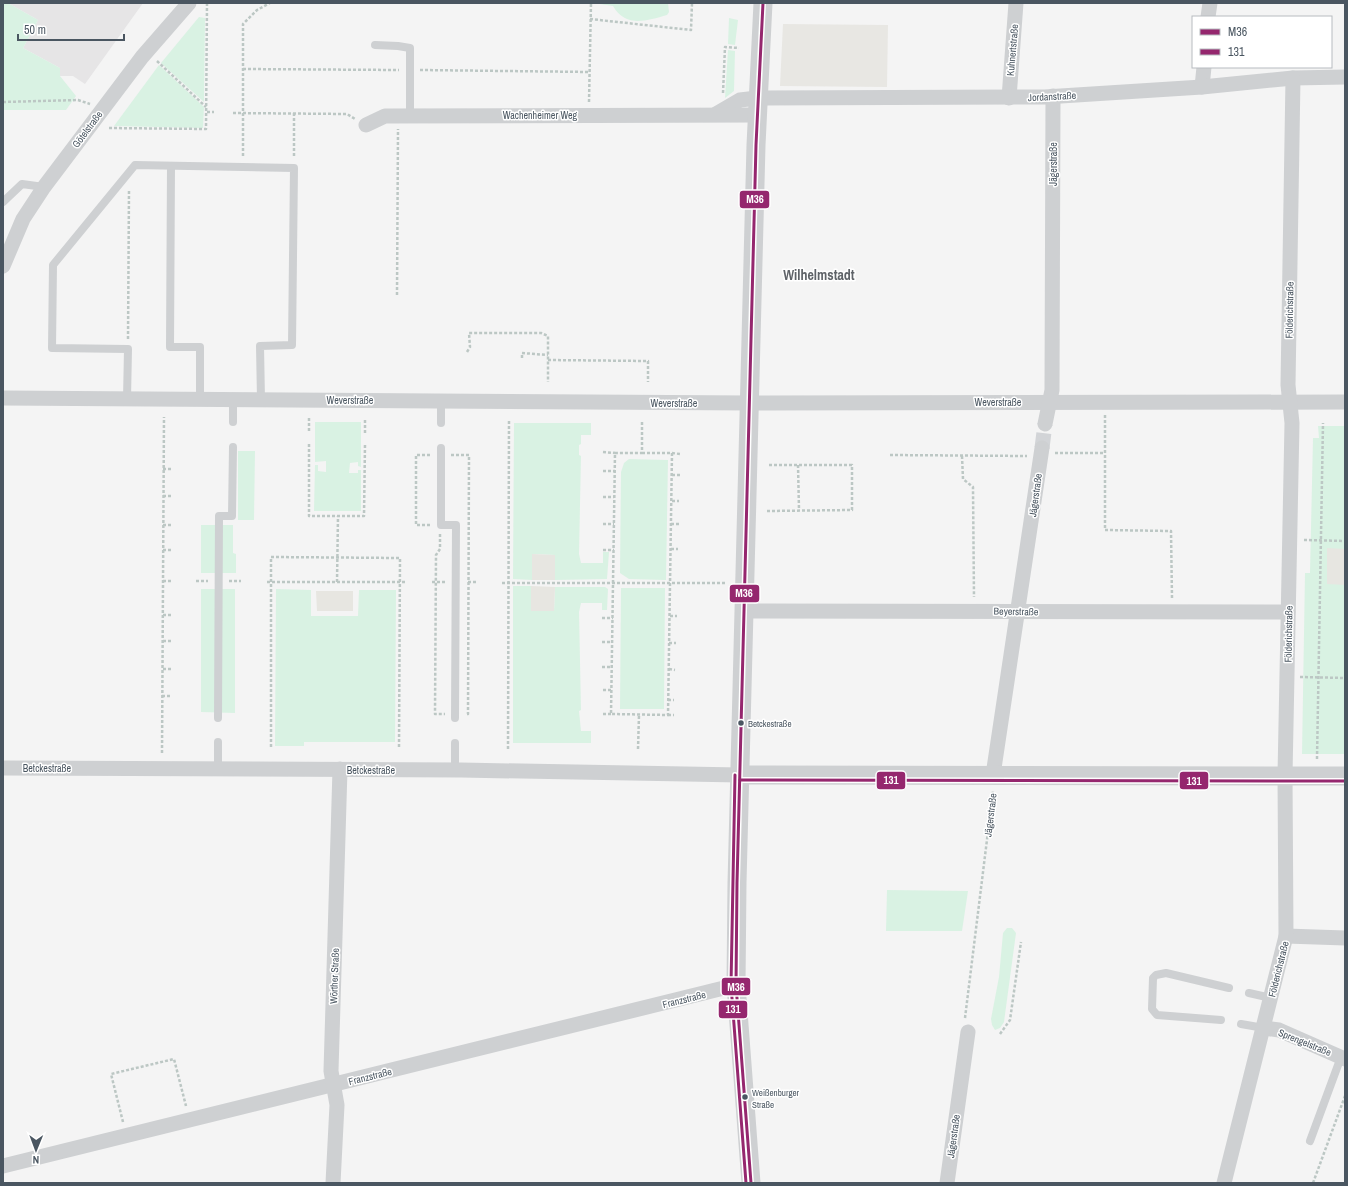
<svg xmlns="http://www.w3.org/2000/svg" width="1348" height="1186" font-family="'Archivo Narrow',sans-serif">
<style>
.commercial{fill:#e8e7e3}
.education{fill:#e6e5e6}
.green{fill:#d9f2e3}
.sand{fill:#e7e6e1}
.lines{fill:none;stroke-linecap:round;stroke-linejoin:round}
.minor-tunnel{stroke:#d2d4d7;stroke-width:15;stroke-dasharray:15 8;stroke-linecap:butt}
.path{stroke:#bcc7c4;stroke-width:2.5;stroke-dasharray:3 2;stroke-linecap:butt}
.service{stroke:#ced0d2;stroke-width:8}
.minor{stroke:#ced0d2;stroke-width:15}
.tertiary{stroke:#ced0d2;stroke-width:19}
.bus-1-casing{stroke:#fff;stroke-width:6}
.bus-2-casing{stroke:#fff;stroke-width:6}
.bus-1{stroke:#95276e;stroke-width:3}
.bus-2{stroke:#95276e;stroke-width:3}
.bus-dot{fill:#4a5661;stroke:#fff;stroke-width:1.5}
.labels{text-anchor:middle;stroke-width:3;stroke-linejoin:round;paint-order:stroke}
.bus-label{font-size:9px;fill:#4a5661;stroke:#fff;text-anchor:start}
.street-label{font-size:10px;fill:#4a5661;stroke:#fff}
.district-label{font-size:14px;font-weight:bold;fill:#5f6368;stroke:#fff}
.line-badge{stroke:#fff;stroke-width:1.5}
.badge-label{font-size:11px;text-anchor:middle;font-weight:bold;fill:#fff}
</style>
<rect width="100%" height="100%" fill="#f4f4f4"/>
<path class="commercial" d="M783,24L888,25L887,87L780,86Z"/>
<path class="education" d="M8,3H143L85,84L73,76H60V68L23,48L38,20Z"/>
<g class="green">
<path d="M3,3H8L38,20L23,48L60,68V76L76,96L66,110H3Z"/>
<path d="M593,3H668L669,12L667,15C646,21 626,28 613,6Z"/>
<path d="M199,17L205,18L204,102L161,63Z"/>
<path d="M729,18L738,20L735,45L728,44Z"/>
<path d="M728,50L735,51L734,91L725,98Z"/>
<path d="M159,65L204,107L203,128L114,126Z"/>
<path d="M315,422H361V467L358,466V462L350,463L349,473H358V470H361V511H314L315,465H318V471L326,472V461L315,462Z"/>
<path d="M514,423H591V435H581V444L579,445V455L581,456L579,554L581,563H603V552H609L607,579L555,580V555L532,554V580L513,579Z"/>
<path d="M1318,426H1345V754H1302L1305,573H1310L1313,438H1319Z"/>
<path d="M238,451H255L254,520H238Z"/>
<path d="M629,459L668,460L666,580L629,579L620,573L621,472L624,463Z"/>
<path d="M201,525H233V553L236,554V573H201Z"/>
<path d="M513,586H531V611H554L555,587H605L608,589L607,610H602V603H581L579,612L581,710L579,711L581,731H591V743H513Z"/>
<path d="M621,588H665L664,709H620Z"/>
<path d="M201,589H235V713L201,712Z"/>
<path d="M276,589L311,590V616H358L359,590H396L395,742H304V746H275Z"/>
<path d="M887,890L968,891L962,931H886Z"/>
<path d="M1007,928H1012L1016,933L1004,1022L1000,1028L995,1030L992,1025L991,1019L999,977L1003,933Z"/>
</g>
<g class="sand">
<path d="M1327,548L1345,549V585L1327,584Z"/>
<path d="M532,554L555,555V580H532Z"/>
<path d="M531,586L555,587L554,611H531Z"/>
<path d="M316,591H353V611H317Z"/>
</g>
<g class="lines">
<path class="minor-tunnel" d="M1042,448L1045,424"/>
<g class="path">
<path d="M590,19L691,30L692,3"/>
<path d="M157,61L206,107"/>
<path d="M243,69L399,70"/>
<path d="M420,70L590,72"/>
<path d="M723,93L725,47L739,48"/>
<path d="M3,102L78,100L90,104"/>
<path d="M589,102L591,3"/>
<path d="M207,112H214"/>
<path d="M233,113L347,114L355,119"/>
<path d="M294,113V157"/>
<path d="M109,128L206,129L207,3"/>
<path d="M243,156V24L257,10L270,3"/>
<path d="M397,295L398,129"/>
<path d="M128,339L129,190"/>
<path d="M467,352L470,347L469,333H541L548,336V382"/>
<path d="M522,358V353L548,355"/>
<path d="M548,360L648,361V382"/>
<path d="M1105,415V530L1171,531L1172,598"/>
<path d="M309,418V433"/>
<path d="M365,433V418"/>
<path d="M309,444V516H364L365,444"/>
<path d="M603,452L615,453"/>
<path d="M642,453H672L668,715L611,714L615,453H642V420"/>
<path d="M672,453L680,454"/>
<path d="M1055,453H1105"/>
<path d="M430,455H416V525H431"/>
<path d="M451,455H469L468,714H466"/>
<path d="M890,455L1027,456"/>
<path d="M962,456L963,479L973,487L974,597"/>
<path d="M798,465L799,510"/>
<path d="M163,469H172"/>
<path d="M603,471H615"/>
<path d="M672,475H680"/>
<path d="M163,496H172"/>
<path d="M603,497H614"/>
<path d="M672,501H679"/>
<path d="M767,511L852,510V465H768"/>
<path d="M603,524H614"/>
<path d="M671,524H679"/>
<path d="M163,525H171"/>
<path d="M440,534V549L436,555L435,714H445"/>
<path d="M1304,540L1345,541"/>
<path d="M671,549H678"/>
<path d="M163,550H171"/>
<path d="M603,550H614"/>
<path d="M163,581H171"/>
<path d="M196,581H208"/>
<path d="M229,581H241"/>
<path d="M267,582H407"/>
<path d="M337,582L338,516"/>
<path d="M432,582H445"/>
<path d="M468,582H477"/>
<path d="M502,583H726"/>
<path d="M163,615H171"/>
<path d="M670,616H677"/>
<path d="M602,618H613"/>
<path d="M163,641H171"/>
<path d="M602,642H612"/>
<path d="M669,643H676"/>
<path d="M602,667H612"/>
<path d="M163,669H171"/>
<path d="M669,669L675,670"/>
<path d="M1300,677L1345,678"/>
<path d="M603,690H611"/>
<path d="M162,696H171"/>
<path d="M668,700H674"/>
<path d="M603,714H611"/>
<path d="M668,715H674"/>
<path d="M271,747V557L400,558L399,749"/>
<path d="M508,749L509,419"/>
<path d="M638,749L639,715"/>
<path d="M162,753L164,417"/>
<path d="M1317,759L1323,423"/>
<path d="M965,1018L993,791"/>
<path d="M1000,1034L1010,1020L1021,942"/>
<path d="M123,1122L111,1074L174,1059L186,1106"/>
<path d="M1313,1183L1345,1096"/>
</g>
<g class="service">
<path d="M375,45L398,46L410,48V115"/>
<path d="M171,166L170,347H200V399"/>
<path d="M3,202L22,184L44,187"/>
<path d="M127,399L128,349L52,348L53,265L135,165L294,168L292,345L260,346L261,400"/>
<path d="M233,422V400"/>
<path d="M441,423V401"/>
<path d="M441,448V525H456L455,718"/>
<path d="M218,718L219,516H232L233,447"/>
<path d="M218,769V742"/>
<path d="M455,770V743"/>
<path d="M1249,993L1271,998"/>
<path d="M1221,1020L1157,1015L1152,1009L1153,978L1156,975L1166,973L1229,988"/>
<path d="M1241,1024L1264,1028"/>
<path d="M1310,1141L1341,1057"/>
</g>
<g class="minor">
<path d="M1208,17L1210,3"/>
<path d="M1202,87L1204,67"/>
<path d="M1009,98L1016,3"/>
<path d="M716,114L740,100L757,98L1045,97L1202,87L1293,78L1345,77"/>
<path d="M366,125L385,116L757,115"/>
<path d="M3,266L23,219L44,187L142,57L189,3"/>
<path d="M3,398L750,403L1345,402"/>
<path d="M1045,424L1052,390L1053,96"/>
<path d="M744,611L1288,612"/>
<path d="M3,768L461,770L740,775"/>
<path d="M993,775L1042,448"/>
<path d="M1286,936L1345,938"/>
<path d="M1264,1028L1279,1030L1345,1059"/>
<path d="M3,1166L736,985"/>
<path d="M333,1183L337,1105L331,1071L340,769"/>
<path d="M947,1183L968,1032"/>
<path d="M1224,1183L1286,936L1285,775L1292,423L1288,385L1293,78"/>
</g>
<g class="tertiary">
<path d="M740,775L1345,776"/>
<path d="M751,1183L736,985L737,883L756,145L763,3"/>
</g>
<defs>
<path id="bus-1" d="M751,1183L736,985L737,883L756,145L763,3"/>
<g id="bus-2">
<path d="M735,775L731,985L746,1183"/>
<path d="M740,780L1345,781"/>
</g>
</defs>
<use href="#bus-1" class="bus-1-casing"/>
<use href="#bus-2" class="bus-2-casing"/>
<use href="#bus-1" class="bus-1"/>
<use href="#bus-2" class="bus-2"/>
</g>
<g class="bus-dot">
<circle cx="741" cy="723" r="3.5"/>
<circle cx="745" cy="1097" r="3.5"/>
</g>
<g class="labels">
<g class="bus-label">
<text x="748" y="727">Betckestraße</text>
<text x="752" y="1096">Weißenburger<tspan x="752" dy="12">Straße</tspan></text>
</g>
<g class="street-label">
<text transform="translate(1012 50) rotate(-85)" y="4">Kuhnertstraße</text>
<text transform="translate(1052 96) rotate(-3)" y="4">Jordanstraße</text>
<text x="540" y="119">Wachenheimer Weg</text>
<text transform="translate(87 129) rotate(-53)" y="4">Götelstraße</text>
<text transform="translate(1053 164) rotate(-90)" y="4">Jägerstraße</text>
<text transform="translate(1289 310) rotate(-89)" y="4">Földerichstraße</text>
<text x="350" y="404">Weverstraße</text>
<text x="998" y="406">Weverstraße</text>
<text x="674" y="407">Weverstraße</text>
<text transform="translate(1035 495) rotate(-82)" y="4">Jägerstraße</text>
<text transform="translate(1016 611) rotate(1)" y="4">Beyerstraße</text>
<text transform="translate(1288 634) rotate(-89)" y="4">Földerichstraße</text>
<text x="47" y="772">Betckestraße</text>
<text x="371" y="774">Betckestraße</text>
<text transform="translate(990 815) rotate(-83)" y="4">Jägerstraße</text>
<text transform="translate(1278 969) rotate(-76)" y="4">Földerichstraße</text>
<text transform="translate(334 976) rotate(-88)" y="4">Wörther Straße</text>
<text transform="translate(684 999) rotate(-14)" y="4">Franzstraße</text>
<text transform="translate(1305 1042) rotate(22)" y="4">Sprengelstraße</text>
<text transform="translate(370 1076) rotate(-14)" y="4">Franzstraße</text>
<text transform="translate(953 1136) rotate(-82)" y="4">Jägerstraße</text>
</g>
<g class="district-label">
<text x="819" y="280">Wilhelmstadt</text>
</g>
</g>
<g class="line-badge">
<rect x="739" y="190" width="31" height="19" rx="4" fill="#95276e"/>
<rect x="729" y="584" width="31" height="19" rx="4" fill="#95276e"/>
<rect x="876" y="771" width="30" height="19" rx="4" fill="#95276e"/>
<rect x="1179" y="771" width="30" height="19" rx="4" fill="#95276e"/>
<rect x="721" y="977" width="30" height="19" rx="4" fill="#95276e"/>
<rect x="718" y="1000" width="30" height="19" rx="4" fill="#95276e"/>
</g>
<g class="badge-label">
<text x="755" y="203">M36</text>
<text x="744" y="597">M36</text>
<text x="891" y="784">131</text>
<text x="1194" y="785">131</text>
<text x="736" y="991">M36</text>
<text x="733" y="1013">131</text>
</g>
<rect width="1348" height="1186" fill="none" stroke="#4a5661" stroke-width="8"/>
<rect x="1192" y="16" width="140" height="52" fill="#ffffff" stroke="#b7bbc0"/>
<rect x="1200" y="29" width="20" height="6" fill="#95276e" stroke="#b7bbc0"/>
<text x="1228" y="36" font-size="12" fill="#4a5661">M36</text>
<rect x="1200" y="49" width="20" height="6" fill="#95276e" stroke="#b7bbc0"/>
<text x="1228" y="56" font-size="12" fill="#4a5661">131</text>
<g transform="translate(36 1150) rotate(181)" stroke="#ffffff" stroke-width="3" paint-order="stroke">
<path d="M0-3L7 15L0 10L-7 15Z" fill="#4a5661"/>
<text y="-6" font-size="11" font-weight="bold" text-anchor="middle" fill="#4a5661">N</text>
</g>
<path d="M18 34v6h106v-6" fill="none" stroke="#4a5661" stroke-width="2"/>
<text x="24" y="34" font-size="12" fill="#4a5661" stroke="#ffffff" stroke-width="3" paint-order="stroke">50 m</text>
</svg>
